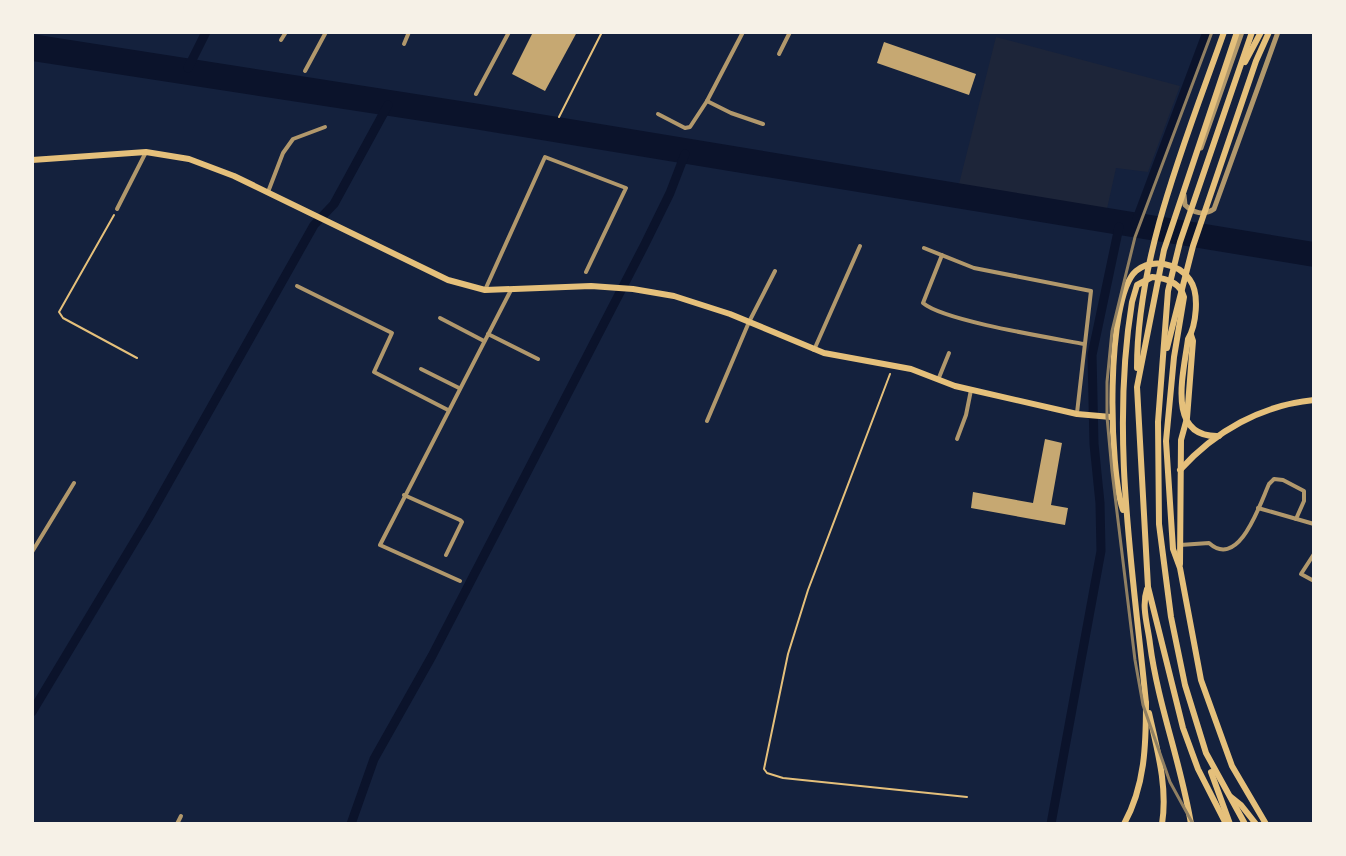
<svg xmlns="http://www.w3.org/2000/svg" width="1346" height="856" font-family="'Asap Condensed',sans-serif">
<style>
.green{fill:#1d2539}
.water{fill:#0b132b}
.lines{fill:none;stroke-linecap:round;stroke-linejoin:round}
.canal{stroke:#0b132b;stroke-width:9}
.building{fill:#c6a872}
.path{stroke:#e5c07b;stroke-width:2}
.minor{stroke:#b1986c;stroke-width:4}
.tertiary{stroke:#b1986c;stroke-width:5}
.secondary{stroke:#e5c07b;stroke-width:6}
.primary{stroke:#e5c07b;stroke-width:6}
.rail{stroke:#918062;stroke-width:3}
</style>
<rect width="100%" height="100%" fill="#14213d"/>
<path class="green" d="M996,37L1180,86L1148,172L1116,168L1107,209L959,184Z"/>
<path class="water" d="M32,34L480,104L1314,242V267L474,129L32,61Z"/>
<g class="lines">
<g class="canal">
<path d="M188,68L206,32"/>
<path d="M1135,224L1207,32"/>
<path d="M32,712L148,519L314,225L334,204L388,105"/>
<path d="M351,824L374,759L432,656L645,244L670,193L685,154"/>
<path d="M1051,824L1101,551L1100,503L1094,444L1092,355L1119,227"/>
</g>
</g>
<g class="building">
<path d="M533,32H577L545,91L512,74Z"/>
<path d="M884,42L976,74L969,95L877,63Z"/>
<path d="M1045,439L1062,443L1051,505L1068,508L1065,525L971,508L973,492L1033,503Z"/>
</g>
<g class="lines">
<g class="path">
<path d="M559,117L602,32"/>
<path d="M114,215L59,312L63,318L137,358"/>
<path d="M890,374L808,590L788,654L764,769L767,773L783,778L967,797"/>
</g>
<g class="minor">
<path d="M281,40L286,32"/>
<path d="M404,44L409,32"/>
<path d="M779,54L790,32"/>
<path d="M305,71L326,32"/>
<path d="M476,94L509,32"/>
<path d="M707,101L731,113L763,124"/>
<path d="M658,114L685,128L690,127L707,101L743,32"/>
<path d="M268,192L283,153L293,139L325,127"/>
<path d="M117,209L146,152"/>
<path d="M924,248L974,268L1091,291L1077,413"/>
<path d="M942,255L923,303C944,321 1052,338 1084,344"/>
<path d="M297,286L392,333L374,372L448,410"/>
<path d="M485,290L545,157L626,188L586,272"/>
<path d="M440,318L484,341"/>
<path d="M488,334L538,359"/>
<path d="M814,350L860,246"/>
<path d="M421,369L459,388"/>
<path d="M938,380L949,353"/>
<path d="M707,421L749,322L775,271"/>
<path d="M957,439L966,415L971,390"/>
<path d="M404,495L460,520L462,522L446,555"/>
<path d="M1258,508L1314,524"/>
<path d="M1180,545L1209,543C1239,570 1260,504 1269,484L1274,479L1283,480L1304,491V501L1296,519"/>
<path d="M32,552L74,483"/>
<path d="M1314,554L1301,574L1314,581"/>
<path d="M460,581L380,545L511,290"/>
<path d="M177,824L181,816"/>
</g>
<g class="tertiary">
<path d="M1201,148L1242,32"/>
<path d="M1184,195L1185,205C1193,213 1204,216 1214,209L1278,32"/>
</g>
<g class="secondary">
<path d="M32,160L146,152L189,159L234,176L448,280L485,290L591,286L633,289L674,296L730,314L824,353L911,369L955,386L1077,414L1111,417"/>
<path d="M1180,470C1215,431 1262,405 1314,400"/>
<path d="M1123,510C1109,471 1105,298 1136,271C1152,258 1179,263 1190,280C1200,294 1196,326 1188,339C1184,372 1165,438 1219,436"/>
<path d="M1180,564L1181,440L1187,418L1193,341L1191,335"/>
<path d="M1146,703C1133,569 1110,436 1132,302L1137,285L1152,277C1166,278 1180,282 1184,297L1174,357L1166,441L1173,549L1180,568L1201,680L1232,766L1266,824"/>
</g>
<g class="primary">
<path d="M1245,62L1261,32"/>
<path d="M1167,348L1193,246L1256,61L1269,32"/>
<path d="M1137,368C1137,255 1187,137 1224,32"/>
<path d="M1147,589C1141,607 1148,626 1150,644C1158,705 1181,763 1191,824"/>
<path d="M1149,713C1157,749 1168,787 1162,824"/>
<path d="M1211,772L1230,824"/>
<path d="M1231,797L1241,805L1256,824"/>
<path d="M1124,824C1145,786 1146,745 1146,703"/>
<path d="M1226,824L1198,769L1183,728L1148,587L1137,387L1164,250L1237,32"/>
<path d="M1245,824L1206,753L1185,685L1171,617L1159,524L1158,422L1168,291L1180,242L1252,32"/>
</g>
<path class="rail" d="M1193,824L1170,782L1143,705L1135,660L1112,471L1107,417V382L1112,331L1135,237L1212,32"/>
</g>
<rect width="1346" height="856" fill="none" stroke="#f6f1e7" stroke-width="68"/>
</svg>
